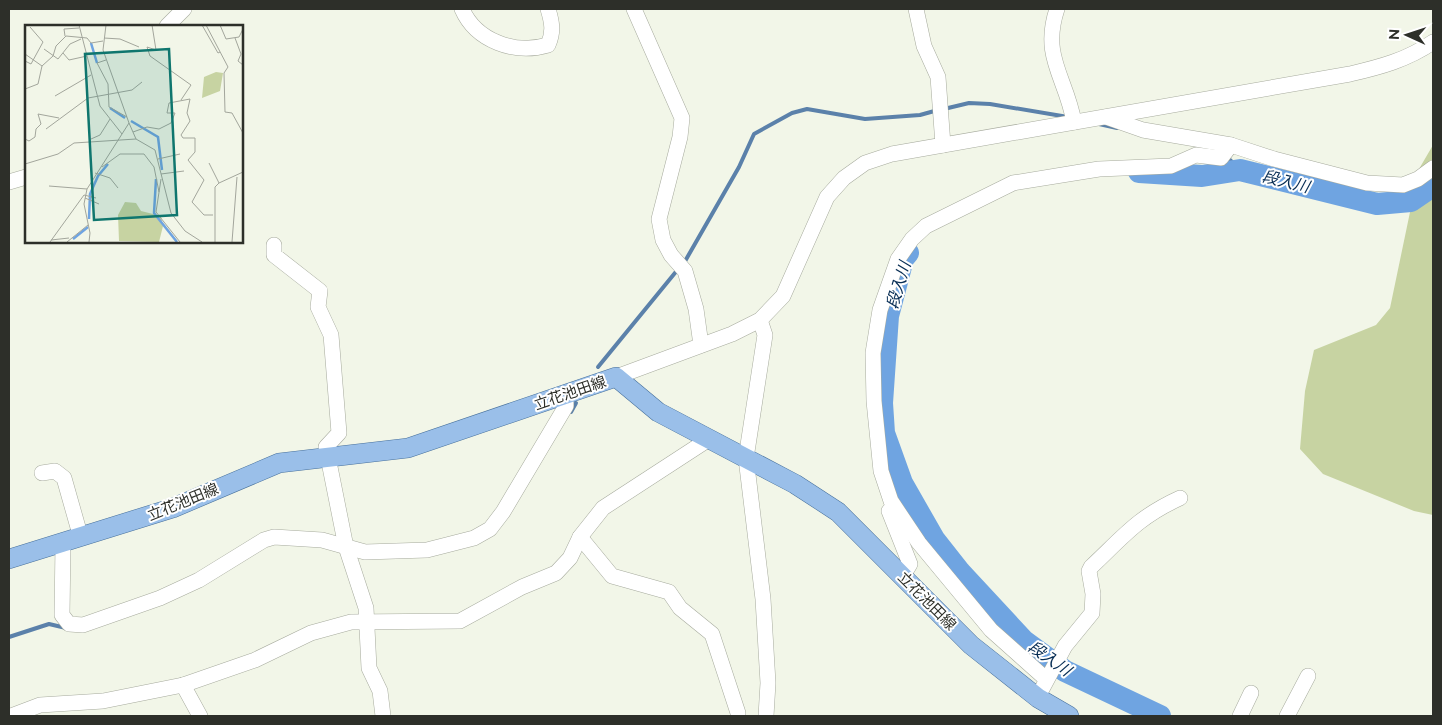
<svg xmlns="http://www.w3.org/2000/svg" width="1442" height="725" font-family="Raleway,'Noto Sans JP',sans-serif">
<style>
.green{fill:#c7d3a2}
.lines{fill:none;stroke-linecap:round;stroke-linejoin:round}
.stream{stroke:#5b81aa;stroke-width:4}
.river{stroke:#6fa4e1;stroke-width:22}
.minor-casing{stroke:#a7ab9e;stroke-width:16}
.major-casing{stroke:#48719c;stroke-width:20}
.minor{stroke:#fff;stroke-width:15}
.major{stroke:#9abfe9;stroke-width:19}
.labels{text-anchor:middle;stroke-width:4;stroke-linejoin:round;paint-order:stroke}
.street-label{font-size:15px;fill:#2d2f29;stroke:#fff}
.water-label{font-size:16px;font-style:italic;fill:#072d54;stroke:#fff}
.inset-river{fill:none;stroke:#6fa4e1;stroke-width:2.5}
.inset-road{fill:none;stroke:#a3a69c;stroke-width:1}
.view{fill:#0f766e;fill-opacity:0.15;stroke:#0f766e;stroke-width:2.5}
.inset-edge{fill:none;stroke:#2d2f29;stroke-width:2.5}
</style>
<rect width="100%" height="100%" fill="#f2f6e8"/>
<path class="green" d="M1433,145V515L1414,511L1323,474L1300,449L1305,391L1314,350L1376,325L1390,308L1419,169Z"/>
<g class="lines">
<g class="stream">
<path d="M944,109L969,103L990,104L1068,117"/>
<path d="M1099,124L1117,128"/>
<path d="M1226,156L1240,170"/>
<path d="M684,263L739,167L754,134L792,113L807,109L865,119L920,115L938,110"/>
<path d="M598,367L679,268"/>
<path d="M571,412L576,403"/>
<path d="M9,637L49,624L66,628"/>
</g>
<g class="river">
<path d="M1139,172L1202,176L1240,170L1377,204L1411,201L1433,186"/>
<path d="M908,253L903,259L888,316L882,403L884,433L902,483L934,539L960,572L1024,641L1065,671L1160,716"/>
</g>
<defs>
<g id="minor">
<path d="M462,9C476,41 515,55 548,45C554,32 552,22 548,9"/>
<path d="M634,9L682,118L680,137L659,219L663,240L671,255L685,271L696,309L701,345"/>
<path d="M916,9L924,46L938,77L943,145"/>
<path d="M1057,9C1041,57 1066,77 1074,122"/>
<path d="M167,26L184,9"/>
<path d="M1106,117L1143,130L1231,145L1274,159L1367,183L1403,185L1418,179L1433,168"/>
<path d="M9,182L26,177"/>
<path d="M274,245V255L320,291L318,307L331,335L339,433L326,447L346,547L366,608L369,668L380,691L383,716"/>
<path d="M760,320L765,335L746,458L763,599L768,683L766,716"/>
<path d="M616,377L732,334L760,320L783,296L827,197L844,178L865,163L892,154L1350,74C1380,67 1407,60 1433,42"/>
<path d="M42,473L55,471L64,478L81,538"/>
<path d="M889,511L910,564L902,577"/>
<path d="M580,537L612,576L669,592L680,608L712,634L738,713"/>
<path d="M63,544L62,615L69,624L83,625L160,598L199,580L264,540L274,537L322,540L365,552L427,550L474,538L490,529L503,512L566,406V394"/>
<path d="M1046,679L991,630L919,543L891,501L881,471L874,401L873,353L880,310L898,259L912,239L926,226L1013,183L1099,169L1171,166L1196,155L1221,158L1231,145"/>
<path d="M183,685L200,716"/>
<path d="M1042,689L1065,646L1092,613L1093,594L1089,571L1091,567C1123,537 1138,517 1180,498"/>
<path d="M11,716L40,705L103,701L183,685L255,660L311,633L351,622L460,621L522,587L556,573L570,558L580,537L603,508L709,439"/>
<path d="M1240,716L1251,693"/>
<path d="M1287,716L1308,676"/>
</g>
<path id="major" d="M9,559L173,508L279,463L408,448L616,377L658,412L795,484L838,512L971,645L1038,698L1069,716"/>
</defs>
<use href="#minor" class="minor-casing"/>
<use href="#major" class="major-casing"/>
<use href="#minor" class="minor"/>
<use href="#major" class="major"/>
</g>
<g class="labels">
<g class="street-label">
<text transform="translate(570 393) rotate(-19)" y="5">立花池田線</text>
<text transform="translate(183 502) rotate(-22)" y="5">立花池田線</text>
<text transform="translate(927 601) rotate(45)" y="5">立花池田線</text>
</g>
<g class="water-label">
<text transform="translate(1286 181) rotate(14)" y="6">段入川</text>
<text transform="translate(898 285) rotate(-73)" y="6">段入川</text>
<text transform="translate(1050 658) rotate(35)" y="6">段入川</text>
</g>
</g>
<g transform="translate(25 25)">
<rect width="218" height="218" fill="#f2f6e8"/>
<path d="M191,47L198,48L195,66L177,73L179,52ZM100,177L111,178L116,186L136,191L138,201L134,217L94,216L93,190Z" fill="#c7d3a2"/>
<path class="inset-river" d="M66,18L72,38M85,83L100,93M106,96L133,112L137,145M131,154L129,188L152,217M64,194L65,169L73,151L83,139M48,214L63,202"/>
<path class="inset-road" d="M54,0L75,81L97,109M127,0L131,25L122,22L125,31L166,60L156,75M177,0L193,28L195,27M181,0L203,42L199,48L200,87L207,88L218,108M195,0L201,14L214,12L218,4M40,11L39,4L54,3M79,13L95,14L114,22M210,13L216,29L213,36L218,40M19,24L33,34L45,19L56,14M38,28L44,35L62,31M0,29L17,41M81,35L72,38L83,59L84,82L102,92M0,36L6,39L18,17L5,2M0,64L13,59L17,41L28,31L31,21L41,11L62,13L66,18L78,16M30,71L66,50M104,98L111,114L130,125L146,188L160,206L177,217M21,104L63,73L107,65L117,57M108,107L122,102L134,104L146,98L150,88H142L144,78L165,74L162,88L165,96L156,110L158,113H170V127L163,135L179,155L167,177L179,190H188M0,114L4,116L10,112L11,104L16,99L13,89L34,93M66,114L75,110L85,94M133,134L155,129M184,138L194,158M0,139L33,129L49,118L111,114M77,142L95,129H119L129,142L134,167M70,148L85,153L93,163M136,149L159,146M136,154L131,187L155,217M24,161L62,164M60,173L74,179M26,215L44,213M25,217L59,170L71,173M42,217L63,200M64,217L65,208L59,179L62,164L104,98L78,25L81,0M190,217V162L194,158L218,147M207,217L212,152"/>
<path class="view" d="M144,24L152,190L69,195L60,29Z"/>
<rect width="218" height="218" class="inset-edge"/>
</g>
<rect width="1442" height="725" fill="none" stroke="#2d2f29" stroke-width="20"/>
<g transform="translate(1407 35) rotate(273)" stroke="#ffffff" stroke-width="4" paint-order="stroke">
<path d="M0-4L9 19L0 12L-9 19Z" fill="#2d2f29"/>
<text y="-8" font-size="14" font-weight="bold" text-anchor="middle" fill="#2d2f29">N</text>
</g>
</svg>
